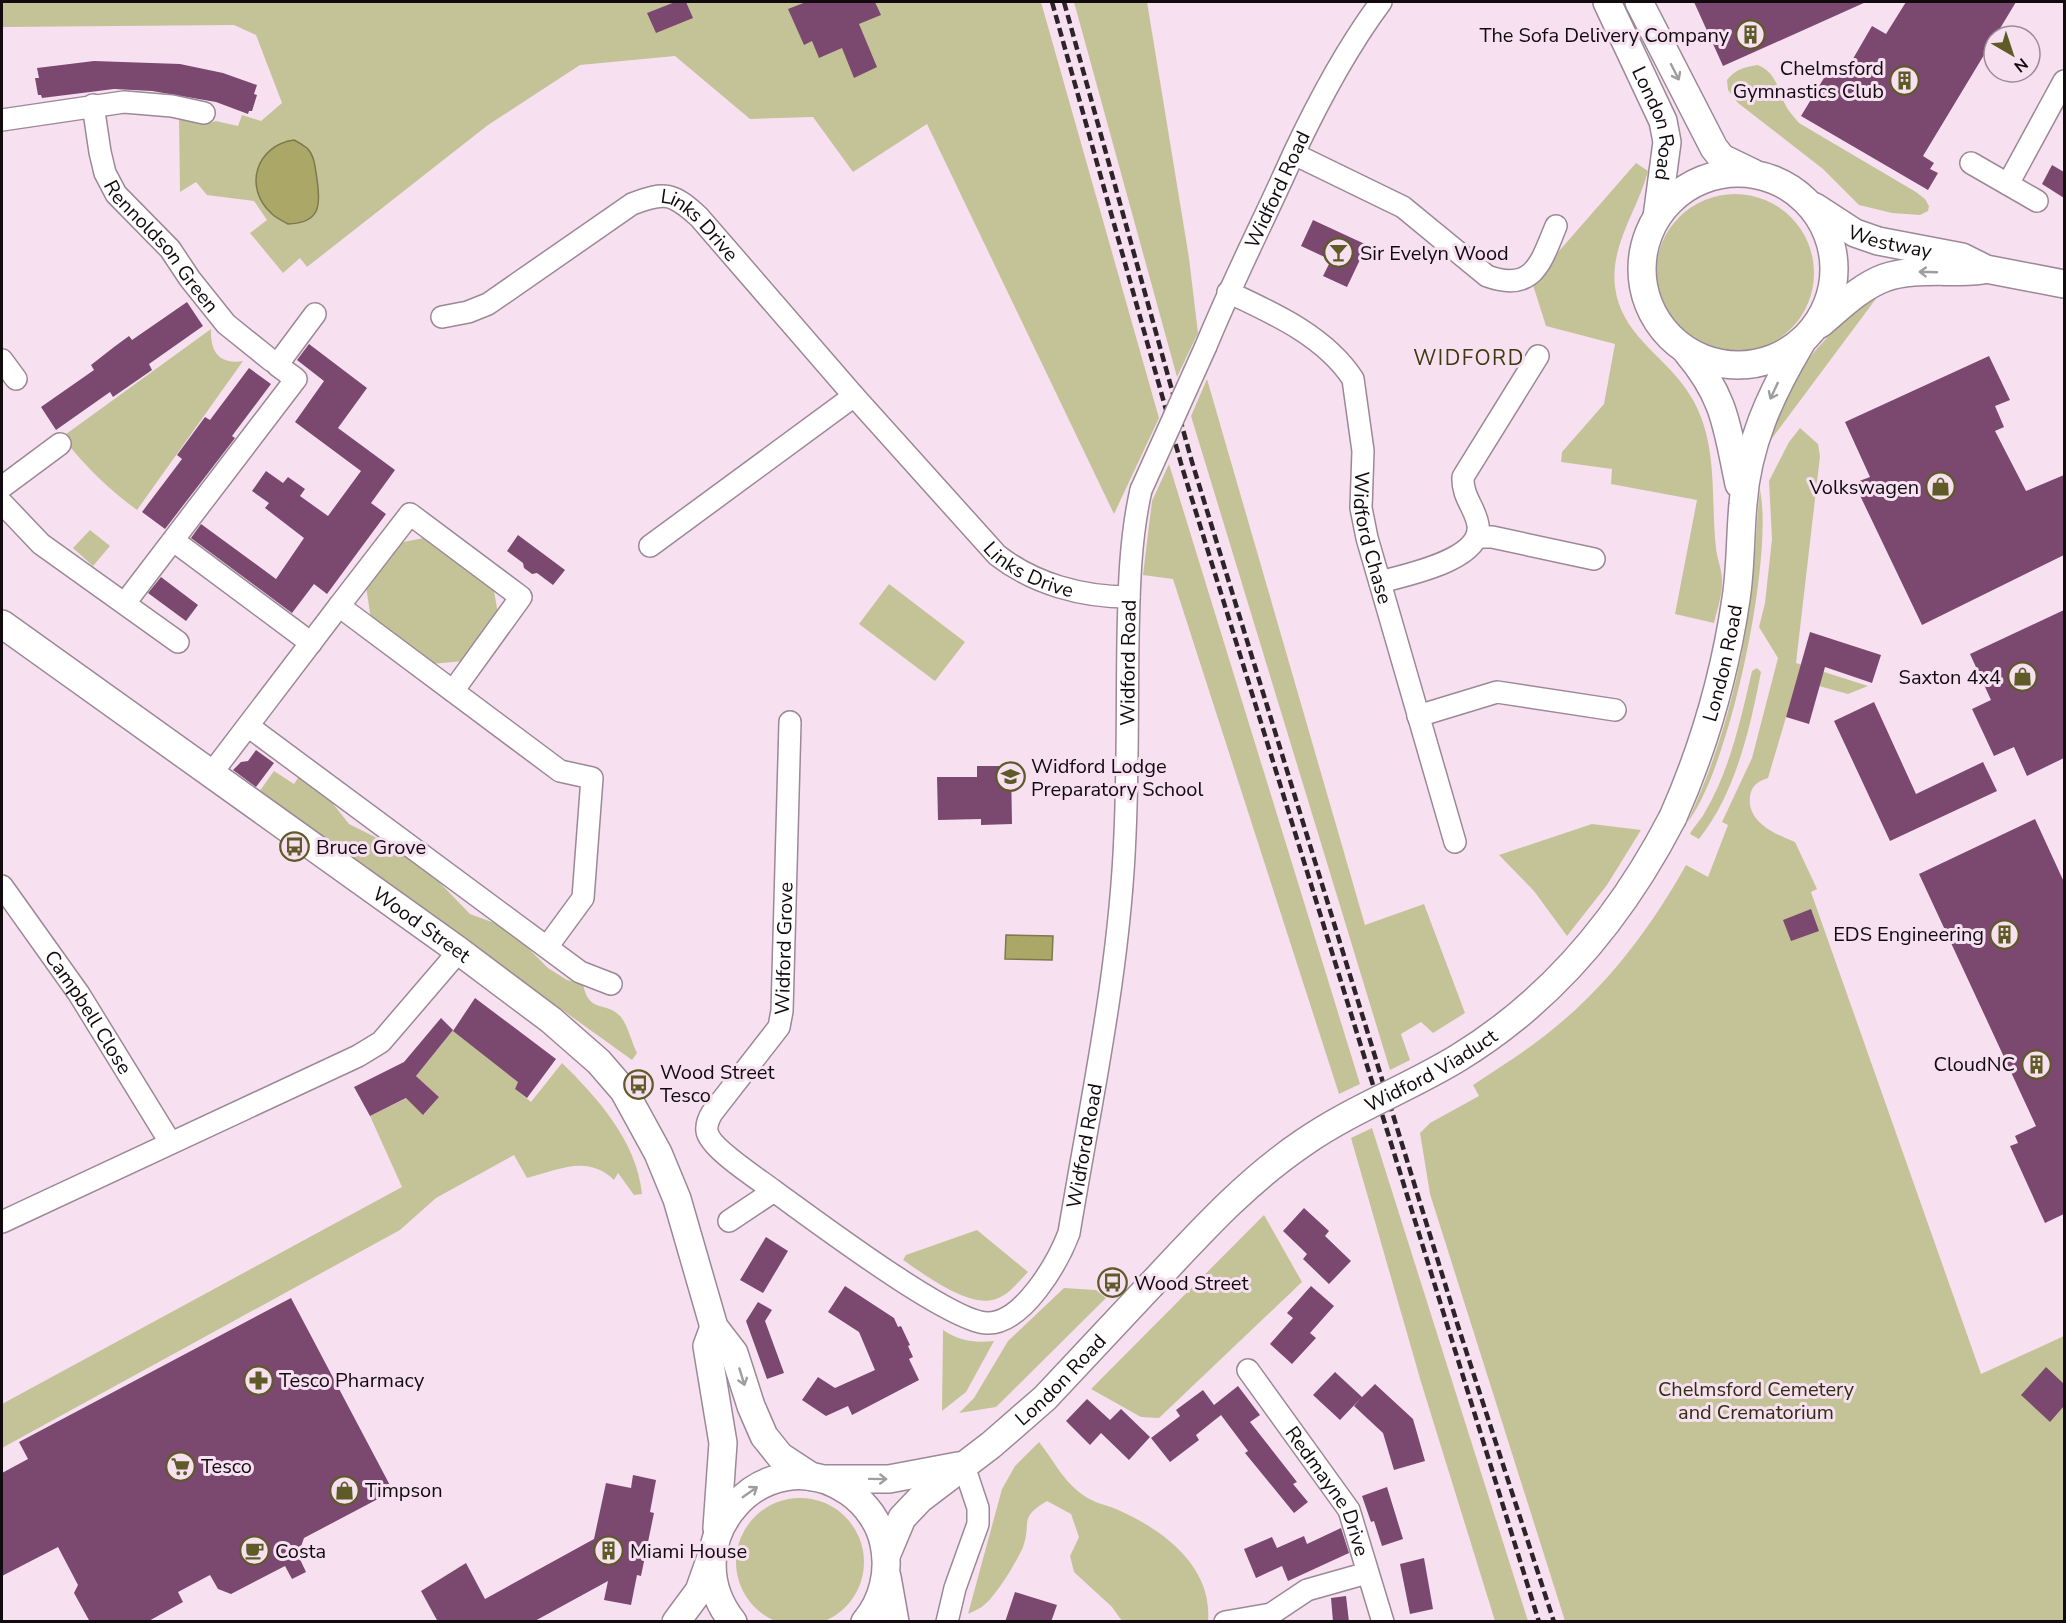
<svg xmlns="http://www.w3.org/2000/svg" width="2066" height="1623" font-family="'Nunito Sans',sans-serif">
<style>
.green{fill:#c4c398}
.water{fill:#aba867;stroke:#7d794d;stroke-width:1.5}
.building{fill:#7b496f}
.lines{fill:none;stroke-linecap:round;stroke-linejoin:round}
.minor-casing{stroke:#9c8896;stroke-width:24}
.major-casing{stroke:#9c8896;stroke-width:30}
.minor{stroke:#fff;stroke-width:21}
.major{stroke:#fff;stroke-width:27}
.rail{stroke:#2d242a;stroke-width:4.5;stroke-dasharray:9 4.5;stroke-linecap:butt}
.minor-bridge-casing{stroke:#9c8896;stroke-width:24;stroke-linecap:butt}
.major-bridge-casing{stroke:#9c8896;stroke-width:30;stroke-linecap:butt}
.minor-bridge{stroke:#fff;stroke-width:21}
.major-bridge{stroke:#fff;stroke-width:27}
.oneway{stroke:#a09d9f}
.labels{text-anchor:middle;stroke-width:6;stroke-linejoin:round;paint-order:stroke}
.poi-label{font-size:20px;fill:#110a0f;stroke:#f7e1f1;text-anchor:start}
.street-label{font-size:20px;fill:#110a0f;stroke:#f7e1f1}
.park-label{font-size:20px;fill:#302e10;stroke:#f7e1f1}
.neighbourhood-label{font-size:21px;letter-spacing:1.5px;fill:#3c3910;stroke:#f7e1f1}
</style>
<rect width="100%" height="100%" fill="#f7e1f1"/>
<g class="green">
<path d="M2,2H1041L1159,418L1114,514L927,124L853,172L813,117L750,119L675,56L580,65L488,125L307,267L300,258L283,273L250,233L267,220L254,201L207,195L196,182L180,192L179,117L206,124L216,121L238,126L242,115L261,121L282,103L256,35L234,25L2,27Z"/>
<path d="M1074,2H1147L1189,258L1198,333L1177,377Z"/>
<path d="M1758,65C1778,74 1777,90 1787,108C1790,113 1795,118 1799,123L1916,192L1925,199L1929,206L1928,211L1920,215L1892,213L1859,205L1823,169L1738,103L1728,90L1727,80C1736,69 1744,67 1758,65Z"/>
<path d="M1636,163L1648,171C1638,210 1610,244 1615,287C1621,334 1662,354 1686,389C1720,437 1710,493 1716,548C1717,559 1723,572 1722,583C1722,596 1717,610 1714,623L1675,614L1697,500L1611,484L1612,469L1561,462L1562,452L1604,404L1615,344L1546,326L1532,282Z"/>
<circle cx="1735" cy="273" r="79"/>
<path d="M1884,288L1767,445C1772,432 1775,418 1780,405C1801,356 1843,321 1884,288Z"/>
<path d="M211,329C210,351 219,365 243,361L137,510C108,489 85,466 62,437Z"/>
<path d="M1207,379L1365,925L1424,904L1465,1013L1433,1033L1421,1022L1401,1034L1410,1060L1390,1070L1191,416Z"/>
<path d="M1800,428L1818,444L1820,456L1796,663L1868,686L1848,694L1797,680L1768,778C1758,781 1751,786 1750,797C1747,822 1775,834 1795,842L1817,889L1811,892L1981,1374L2064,1336V1621H1565L1430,1194L1420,1133L1430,1123L1479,1096L1473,1085C1500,1067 1528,1050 1553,1029C1608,985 1652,926 1686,865L1708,877L1728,825L1722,822L1752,758L1778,658L1759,627L1765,603L1772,539L1769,481L1789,442Z"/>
<path d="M1169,464L1360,1084L1339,1094L1173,579L1143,575L1152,501Z"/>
<path d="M1760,490C1774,557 1730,769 1687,823C1722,749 1743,667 1752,586C1756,554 1756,522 1760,490Z"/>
<path d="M90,530L110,546L93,566L73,548Z"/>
<path d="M429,537L493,585L498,614L464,661L431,664L371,619L366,587L398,543Z"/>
<path d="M889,584L965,642L935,681L859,624Z"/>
<path d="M1757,668L1761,672C1750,729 1736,792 1699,839L1690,834C1694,826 1701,820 1705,812C1730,770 1741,718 1752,671Z"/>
<path d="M274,771L294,784L302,772L323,791L349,824L415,857L470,914L508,928L548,968L567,980L583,984C589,1015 606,1000 621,1017C628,1026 632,1043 637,1053L632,1060L259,792Z"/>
<path d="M1592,824L1641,830L1607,885L1567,936L1534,891L1499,855Z"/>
<path d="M453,1030L519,1080L515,1089L531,1102L562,1063C598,1098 637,1142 642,1194L634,1195L618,1173L614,1180C587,1154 559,1170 527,1178L514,1155L436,1198L400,1230L2,1448V1404L402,1187L370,1116L409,1097L424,1114L439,1097L416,1076Z"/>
<path d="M1372,1128L1528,1621H1495L1421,1382L1351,1138Z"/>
<path d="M1264,1215L1302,1282L1159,1418L1141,1417L1091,1389Z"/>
<path d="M977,1230L1028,1272C1019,1281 1009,1295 996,1299C969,1309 924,1274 903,1260L906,1255Z"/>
<path d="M1064,1288L1096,1290L1106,1298L996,1407L959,1413L974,1398L1008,1341Z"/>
<path d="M943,1330C960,1341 973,1343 994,1341L966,1392L942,1411Z"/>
<path d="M1039,1442C1056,1463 1062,1481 1086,1497C1095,1503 1106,1505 1116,1509C1161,1528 1213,1566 1208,1621H1122L1112,1607L1074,1572L1070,1556L1079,1537L1071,1514L1047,1501C1018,1518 1032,1522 1023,1547C1017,1561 996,1596 984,1605C980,1609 973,1611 968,1614L1002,1489L1015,1466Z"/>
<circle cx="800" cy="1562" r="64"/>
</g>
<g class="water">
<path d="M294,140C298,142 303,145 307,148C315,156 315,168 317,179C321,206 320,223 288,224C283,221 276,218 272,214C242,187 257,145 294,140Z"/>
<path d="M1006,935L1053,936L1052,960L1005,959Z"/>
</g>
<g class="building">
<path d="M675,2H686L693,18L656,33L647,13Z"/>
<path d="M806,2H875L881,15L859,24L877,67L854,78L842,48L819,58L812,41L804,45L788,9Z"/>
<path d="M1694,2H1866L1723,66Z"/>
<path d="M1906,2H2016L1923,156L1934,163L1930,169L1938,173L1928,190L1801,116L1830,68L1843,76L1872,26L1886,34Z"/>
<path d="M94,61L180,64L223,73L257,85L254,94L257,95L252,111H249L248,114L216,102L152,91L114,89L42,98L41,95H38L35,78H39L37,68Z"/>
<path d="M2052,165L2064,172V198L2042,184Z"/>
<path d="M1313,220L1367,245L1347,287L1323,276L1331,260L1301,246Z"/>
<path d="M187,302L203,326L149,364L152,370L113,397L110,392L56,430L41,407L94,370L91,365L114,347L129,336L132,340Z"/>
<path d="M309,344L367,388L338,428L395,470L371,503L386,514L327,594L314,584L292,613L191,538L201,524L276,579L304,538L265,508L269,503L252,491L266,471L283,483L288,477L305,489L300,496L328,516L361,471L295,422L324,381L297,360Z"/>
<path d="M1989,356L2010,400L1995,406L2004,427L1995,431L2026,491L2064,475V555L1922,625L1854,483L1870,477L1845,422Z"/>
<path d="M249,368L271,384L232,436L235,438L165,529L142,512L182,459L177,455L205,417L210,420Z"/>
<path d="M518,535L565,570L553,585L537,573L532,574L524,568L523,563L507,551Z"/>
<path d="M161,577L198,605L186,621L148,593Z"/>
<path d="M2064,610V758L2027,776L2014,747L1994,756L1972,709L1991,700L1970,654Z"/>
<path d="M1810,632L1881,655L1872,683L1825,667L1809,724L1786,717Z"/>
<path d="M1874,702L1916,794L1983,762L1997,791L1890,841L1834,721Z"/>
<path d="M256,750L274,763L256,787L233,770L241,762L248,761Z"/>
<path d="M977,766H1011L1012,824L981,825V819L938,820L937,777H977Z"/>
<path d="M2035,819L2064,882V1214L2045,1223L2010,1146L2018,1143L2015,1136L2036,1126L1919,874Z"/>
<path d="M1811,909L1819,931L1791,941L1783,920Z"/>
<path d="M475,998L556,1059L527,1098L515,1089L518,1082L453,1031Z"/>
<path d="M441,1018L453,1030L416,1076L439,1097L423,1115L406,1098L370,1116L354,1087L404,1062Z"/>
<path d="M1304,1208L1329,1231L1325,1236L1351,1261L1329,1284L1303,1259L1307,1254L1283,1231Z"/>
<path d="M766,1237L788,1251L763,1293L740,1280Z"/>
<path d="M845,1286L894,1318L898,1327L901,1326L910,1345L908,1346L913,1357L909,1359L919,1380L852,1415L848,1406L826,1416L802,1400L818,1377L835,1388L875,1370L859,1332L828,1312Z"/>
<path d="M1311,1286L1334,1306L1310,1333L1316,1338L1292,1364L1270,1344L1293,1318L1287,1313Z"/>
<path d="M291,1298L393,1491L304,1538L298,1555L306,1572L292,1579L285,1566L231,1594L218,1589L210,1575L178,1592L183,1602L147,1622H90L74,1593L78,1585L58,1547L2,1576V1473L28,1459L19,1442Z"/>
<path d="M758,1302L772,1310L765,1321L784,1373L767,1379L746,1321Z"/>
<path d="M2046,1367L2064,1384V1406L2050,1422L2021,1395Z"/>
<path d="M1335,1372L1362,1397L1375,1384L1413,1419L1425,1461L1394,1470L1383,1433L1354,1406L1361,1398L1340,1420L1313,1395Z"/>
<path d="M1238,1386L1260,1415L1250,1422L1297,1482L1293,1484L1308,1502L1294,1513L1245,1453L1248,1451L1221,1415L1196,1435L1199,1440L1170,1462L1151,1438L1180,1416L1176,1410L1203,1390L1214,1405Z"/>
<path d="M1087,1399L1110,1420L1121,1409L1150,1437L1129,1460L1101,1433L1090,1445L1066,1421Z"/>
<path d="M633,1475L656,1480L650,1512L654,1513L641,1576L637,1575L631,1605L604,1600L608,1581L533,1622H438L421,1591L466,1563L485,1599L594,1539L606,1483L631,1488Z"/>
<path d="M1387,1487L1403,1539L1382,1546L1374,1521L1371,1522L1362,1496Z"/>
<path d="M1341,1528L1349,1553L1288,1581L1282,1566L1256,1578L1244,1549L1272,1537L1277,1548L1304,1536L1307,1544Z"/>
<path d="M1424,1558L1433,1609L1410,1614L1400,1564Z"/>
<path d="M1015,1592L1057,1605L1051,1622H1005Z"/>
<path d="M1346,1596L1349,1622H1333L1331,1598Z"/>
</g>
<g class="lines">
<defs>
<g id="minor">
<path id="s1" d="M93,105L100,152L105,173L116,194L170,249L190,279L226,324L272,361"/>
<path d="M2,120L124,102L172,106L204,113"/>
<path d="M1294,154L1403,207L1487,276C1534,293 1541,262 1556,226"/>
<path d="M1971,163L2037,201"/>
<path d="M2008,184L2064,81"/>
<path id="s2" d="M1228,292C1273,313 1325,336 1353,379L1363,451L1361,508L1367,538L1455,842"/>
<path id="s3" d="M442,317L468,312L488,304L632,204C665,191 673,193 699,217L854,396L997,555C1034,584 1082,597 1129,597"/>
<path id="s4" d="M1206,346C1233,280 1265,218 1294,153C1319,100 1346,49 1381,2"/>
<path d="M2,360L16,379"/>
<path d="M2,487L60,444"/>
<path d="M2,503L41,544L178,642"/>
<path d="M1478,537H1492L1594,559"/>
<path d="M174,541L311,643"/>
<path d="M650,546L854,396"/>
<path d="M1380,582C1406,575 1483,560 1478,525C1475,507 1462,497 1463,477L1538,356"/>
<path d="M125,603L296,379L277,365L315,314"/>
<path d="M339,606L410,514L521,597L453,691"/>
<path d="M1418,716L1497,692L1615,710"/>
<path d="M248,726L580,972L611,984"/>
<path d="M211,774L339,606L560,771L592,778L583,898L547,947"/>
<path id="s5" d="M2,886L79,994L170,1142"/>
<path id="s6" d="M774,1191C760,1180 709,1148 707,1131C706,1124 709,1118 712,1113L779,1027L782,1011L790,722"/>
<path id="s7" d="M729,1221L774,1191C812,1218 949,1322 987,1323C1023,1324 1058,1262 1069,1233C1091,1100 1120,969 1125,834C1128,769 1127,704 1128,639C1129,589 1130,538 1141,490"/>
<path d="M2,1222L358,1056L381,1042L459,951"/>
<path id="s8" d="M1248,1370L1349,1510L1383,1622"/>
<path d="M947,1622L955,1588L978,1524V1508L964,1466"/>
<path d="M1225,1622L1271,1614L1307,1590L1367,1573"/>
</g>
<g id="major">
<path id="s9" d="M1607,2L1663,121L1667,142L1657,217"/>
<path d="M1639,2L1714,148L1722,158L1753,173"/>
<circle cx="1738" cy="269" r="96"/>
<path id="s10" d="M1815,207L1855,233L1878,241L1962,257L1986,269L2064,284"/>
<path d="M1820,324C1839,308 1860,287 1884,278C1914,267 1950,274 1982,270"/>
<path d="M1687,352C1726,398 1727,428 1739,484"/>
<path id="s11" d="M2,624L459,951L551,1020L599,1062L624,1091L658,1153L677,1199L714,1327L734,1353L751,1406L764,1436L780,1456L812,1477"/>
<path id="s12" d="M1673,817C1704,747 1725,674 1736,599C1741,567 1740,536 1743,504C1747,445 1771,393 1801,343"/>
<path d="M714,1327L707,1346L723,1443L717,1528"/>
<path d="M827,1479H889L958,1466"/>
<path id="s13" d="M886,1556L902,1518L920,1499L991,1445L1045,1398L1150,1286"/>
<path d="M887,1577L895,1622"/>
<path d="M676,1622L699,1591L710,1560"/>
<path d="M733,1622C669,1542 765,1434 849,1492C866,1504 880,1523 884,1544C890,1571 883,1601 865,1622"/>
</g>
</defs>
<use href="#minor" class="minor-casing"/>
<use href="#major" class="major-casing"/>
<use href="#minor" class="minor"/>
<use href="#major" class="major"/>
<g class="rail">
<path d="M1052,2L1182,467L1539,1622"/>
<path d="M1064,2L1192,462L1458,1326L1554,1622"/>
</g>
<defs>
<path id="minor-bridge" d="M1141,490L1206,346"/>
<g id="major-bridge">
<path id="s14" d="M1150,1286C1198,1235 1244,1183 1303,1143C1352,1109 1407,1089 1458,1058C1553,1000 1623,914 1673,817"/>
</g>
</defs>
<use href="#minor-bridge" class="minor-bridge-casing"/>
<use href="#major-bridge" class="major-bridge-casing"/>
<use href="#minor-bridge" class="minor-bridge"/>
<use href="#major-bridge" class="major-bridge"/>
</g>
<defs><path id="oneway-shaft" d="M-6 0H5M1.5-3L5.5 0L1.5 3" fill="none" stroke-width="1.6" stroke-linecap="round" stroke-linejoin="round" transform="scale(1.5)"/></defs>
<g class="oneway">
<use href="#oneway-shaft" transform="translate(1675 72) rotate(63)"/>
<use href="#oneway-shaft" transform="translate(1928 272) rotate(-178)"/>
<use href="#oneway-shaft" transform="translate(1774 391) rotate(115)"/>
<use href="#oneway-shaft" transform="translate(742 1377) rotate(73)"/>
<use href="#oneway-shaft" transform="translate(878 1479) rotate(1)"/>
<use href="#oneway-shaft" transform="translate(750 1492) rotate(-35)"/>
</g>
<defs>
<symbol id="building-ring" viewBox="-11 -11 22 22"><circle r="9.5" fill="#f7e1f1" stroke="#5e5b28" stroke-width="1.5"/><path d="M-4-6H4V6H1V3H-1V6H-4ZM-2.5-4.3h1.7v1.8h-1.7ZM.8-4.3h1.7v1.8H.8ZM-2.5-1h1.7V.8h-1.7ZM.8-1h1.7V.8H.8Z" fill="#5e5b28"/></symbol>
<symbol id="bar-ring" viewBox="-11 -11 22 22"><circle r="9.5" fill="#f7e1f1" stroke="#5e5b28" stroke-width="1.5"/><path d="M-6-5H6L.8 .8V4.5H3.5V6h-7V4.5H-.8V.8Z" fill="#5e5b28"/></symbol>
<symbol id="shop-ring" viewBox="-11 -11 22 22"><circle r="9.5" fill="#f7e1f1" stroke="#5e5b28" stroke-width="1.5"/><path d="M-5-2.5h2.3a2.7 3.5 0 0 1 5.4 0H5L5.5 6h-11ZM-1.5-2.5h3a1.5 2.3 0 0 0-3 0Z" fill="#5e5b28"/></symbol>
<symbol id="school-ring" viewBox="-11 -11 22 22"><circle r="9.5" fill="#f7e1f1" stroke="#5e5b28" stroke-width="1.5"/><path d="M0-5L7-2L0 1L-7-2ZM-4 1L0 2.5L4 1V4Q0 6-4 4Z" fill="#5e5b28"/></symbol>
<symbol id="bus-ring" viewBox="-11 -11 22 22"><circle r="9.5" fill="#f7e1f1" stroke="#5e5b28" stroke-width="1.5"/><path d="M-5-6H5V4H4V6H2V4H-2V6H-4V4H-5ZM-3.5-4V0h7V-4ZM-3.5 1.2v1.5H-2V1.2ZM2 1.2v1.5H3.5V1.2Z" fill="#5e5b28"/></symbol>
<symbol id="pharmacy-ring" viewBox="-11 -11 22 22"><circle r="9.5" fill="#f7e1f1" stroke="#5e5b28" stroke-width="1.5"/><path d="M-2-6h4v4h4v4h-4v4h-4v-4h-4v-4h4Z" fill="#5e5b28"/></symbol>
<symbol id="supermarket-ring" viewBox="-11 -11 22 22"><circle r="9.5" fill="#f7e1f1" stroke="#5e5b28" stroke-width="1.5"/><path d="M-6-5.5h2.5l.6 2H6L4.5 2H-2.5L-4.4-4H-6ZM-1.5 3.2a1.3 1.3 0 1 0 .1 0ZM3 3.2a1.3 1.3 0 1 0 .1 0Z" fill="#5e5b28"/></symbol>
<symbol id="cafe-ring" viewBox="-11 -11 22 22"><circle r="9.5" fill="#f7e1f1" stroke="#5e5b28" stroke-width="1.5"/><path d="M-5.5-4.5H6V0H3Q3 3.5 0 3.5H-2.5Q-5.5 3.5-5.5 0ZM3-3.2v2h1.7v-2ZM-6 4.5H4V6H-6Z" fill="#5e5b28"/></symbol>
</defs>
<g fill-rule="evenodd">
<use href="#building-ring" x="1734" y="18" width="33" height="33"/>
<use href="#building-ring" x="1888" y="64" width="33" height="33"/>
<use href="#bar-ring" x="1322" y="236" width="33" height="33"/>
<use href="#shop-ring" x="1924" y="470" width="33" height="33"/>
<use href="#shop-ring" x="2006" y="660" width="33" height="33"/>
<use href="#school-ring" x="994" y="760" width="33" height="33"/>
<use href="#bus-ring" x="278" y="830" width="33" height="33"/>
<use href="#building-ring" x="1988" y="918" width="33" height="33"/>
<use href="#building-ring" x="2020" y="1048" width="33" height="33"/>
<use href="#bus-ring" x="622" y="1068" width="33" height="33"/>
<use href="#bus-ring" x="1096" y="1266" width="33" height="33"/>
<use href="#pharmacy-ring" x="242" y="1364" width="33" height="33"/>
<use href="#supermarket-ring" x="164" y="1450" width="33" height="33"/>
<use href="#shop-ring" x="328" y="1474" width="33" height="33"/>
<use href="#cafe-ring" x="238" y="1534" width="33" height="33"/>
<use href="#building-ring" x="592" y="1534" width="33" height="33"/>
</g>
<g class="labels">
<g class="poi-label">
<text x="1729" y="42" text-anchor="end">The Sofa Delivery Company</text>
<text x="1884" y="75" text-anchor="end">Chelmsford<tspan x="1884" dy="23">Gymnastics Club</tspan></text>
<text x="1360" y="260">Sir Evelyn Wood</text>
<text x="1919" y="494" text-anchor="end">Volkswagen</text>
<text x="2001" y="684" text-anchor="end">Saxton 4x4</text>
<text x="1031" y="773">Widford Lodge<tspan x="1031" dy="23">Preparatory School</tspan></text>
<text x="316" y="854">Bruce Grove</text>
<text x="1984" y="941" text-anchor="end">EDS Engineering</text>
<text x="2015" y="1071" text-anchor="end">CloudNC</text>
<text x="660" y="1079">Wood Street<tspan x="660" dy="23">Tesco</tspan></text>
<text x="1134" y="1290">Wood Street</text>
<text x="279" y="1387">Tesco Pharmacy</text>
<text x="201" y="1473">Tesco</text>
<text x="365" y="1497">Timpson</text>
<text x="275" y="1558">Costa</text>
<text x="630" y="1558">Miami House</text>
</g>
<g class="street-label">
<text dy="7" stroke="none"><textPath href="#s9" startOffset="132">London Road</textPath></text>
<text dy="7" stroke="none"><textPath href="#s4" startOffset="172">Widford Road</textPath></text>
<text dy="7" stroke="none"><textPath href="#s3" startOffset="303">Links Drive</textPath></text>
<text dy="7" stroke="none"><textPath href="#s10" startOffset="84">Westway</textPath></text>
<text dy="7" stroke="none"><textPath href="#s1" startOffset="162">Rennoldson Green</textPath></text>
<text dy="7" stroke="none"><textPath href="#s2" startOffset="315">Widford Chase</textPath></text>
<text dy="7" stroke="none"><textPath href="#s3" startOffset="784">Links Drive</textPath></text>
<text dy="7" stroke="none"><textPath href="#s7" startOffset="1008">Widford Road</textPath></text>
<text dy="7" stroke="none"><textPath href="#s12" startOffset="162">London Road</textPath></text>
<text dy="7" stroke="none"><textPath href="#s11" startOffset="516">Wood Street</textPath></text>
<text dy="7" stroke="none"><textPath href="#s6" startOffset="298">Widford Grove</textPath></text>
<text dy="7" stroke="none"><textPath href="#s5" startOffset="153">Campbell Close</textPath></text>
<text dy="7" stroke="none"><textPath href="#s14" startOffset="357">Widford Viaduct</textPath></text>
<text dy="7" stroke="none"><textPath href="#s7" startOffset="522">Widford Road</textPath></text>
<text dy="7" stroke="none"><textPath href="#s13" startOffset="252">London Road</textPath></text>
<text dy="7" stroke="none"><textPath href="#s8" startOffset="146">Redmayne Drive</textPath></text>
</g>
<g class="park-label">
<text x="1756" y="1396">Chelmsford Cemetery<tspan x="1756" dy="23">and Crematorium</tspan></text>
</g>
<g class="neighbourhood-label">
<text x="1469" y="365">WIDFORD</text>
</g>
</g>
<rect width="2066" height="1623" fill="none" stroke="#110a0f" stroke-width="6"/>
<g transform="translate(2012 54) rotate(141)"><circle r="28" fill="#f7e1f1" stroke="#9b8b97" stroke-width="1.5"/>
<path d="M0-4.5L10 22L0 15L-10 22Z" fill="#5e5b28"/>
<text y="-9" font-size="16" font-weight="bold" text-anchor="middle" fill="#110a0f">N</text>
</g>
</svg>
